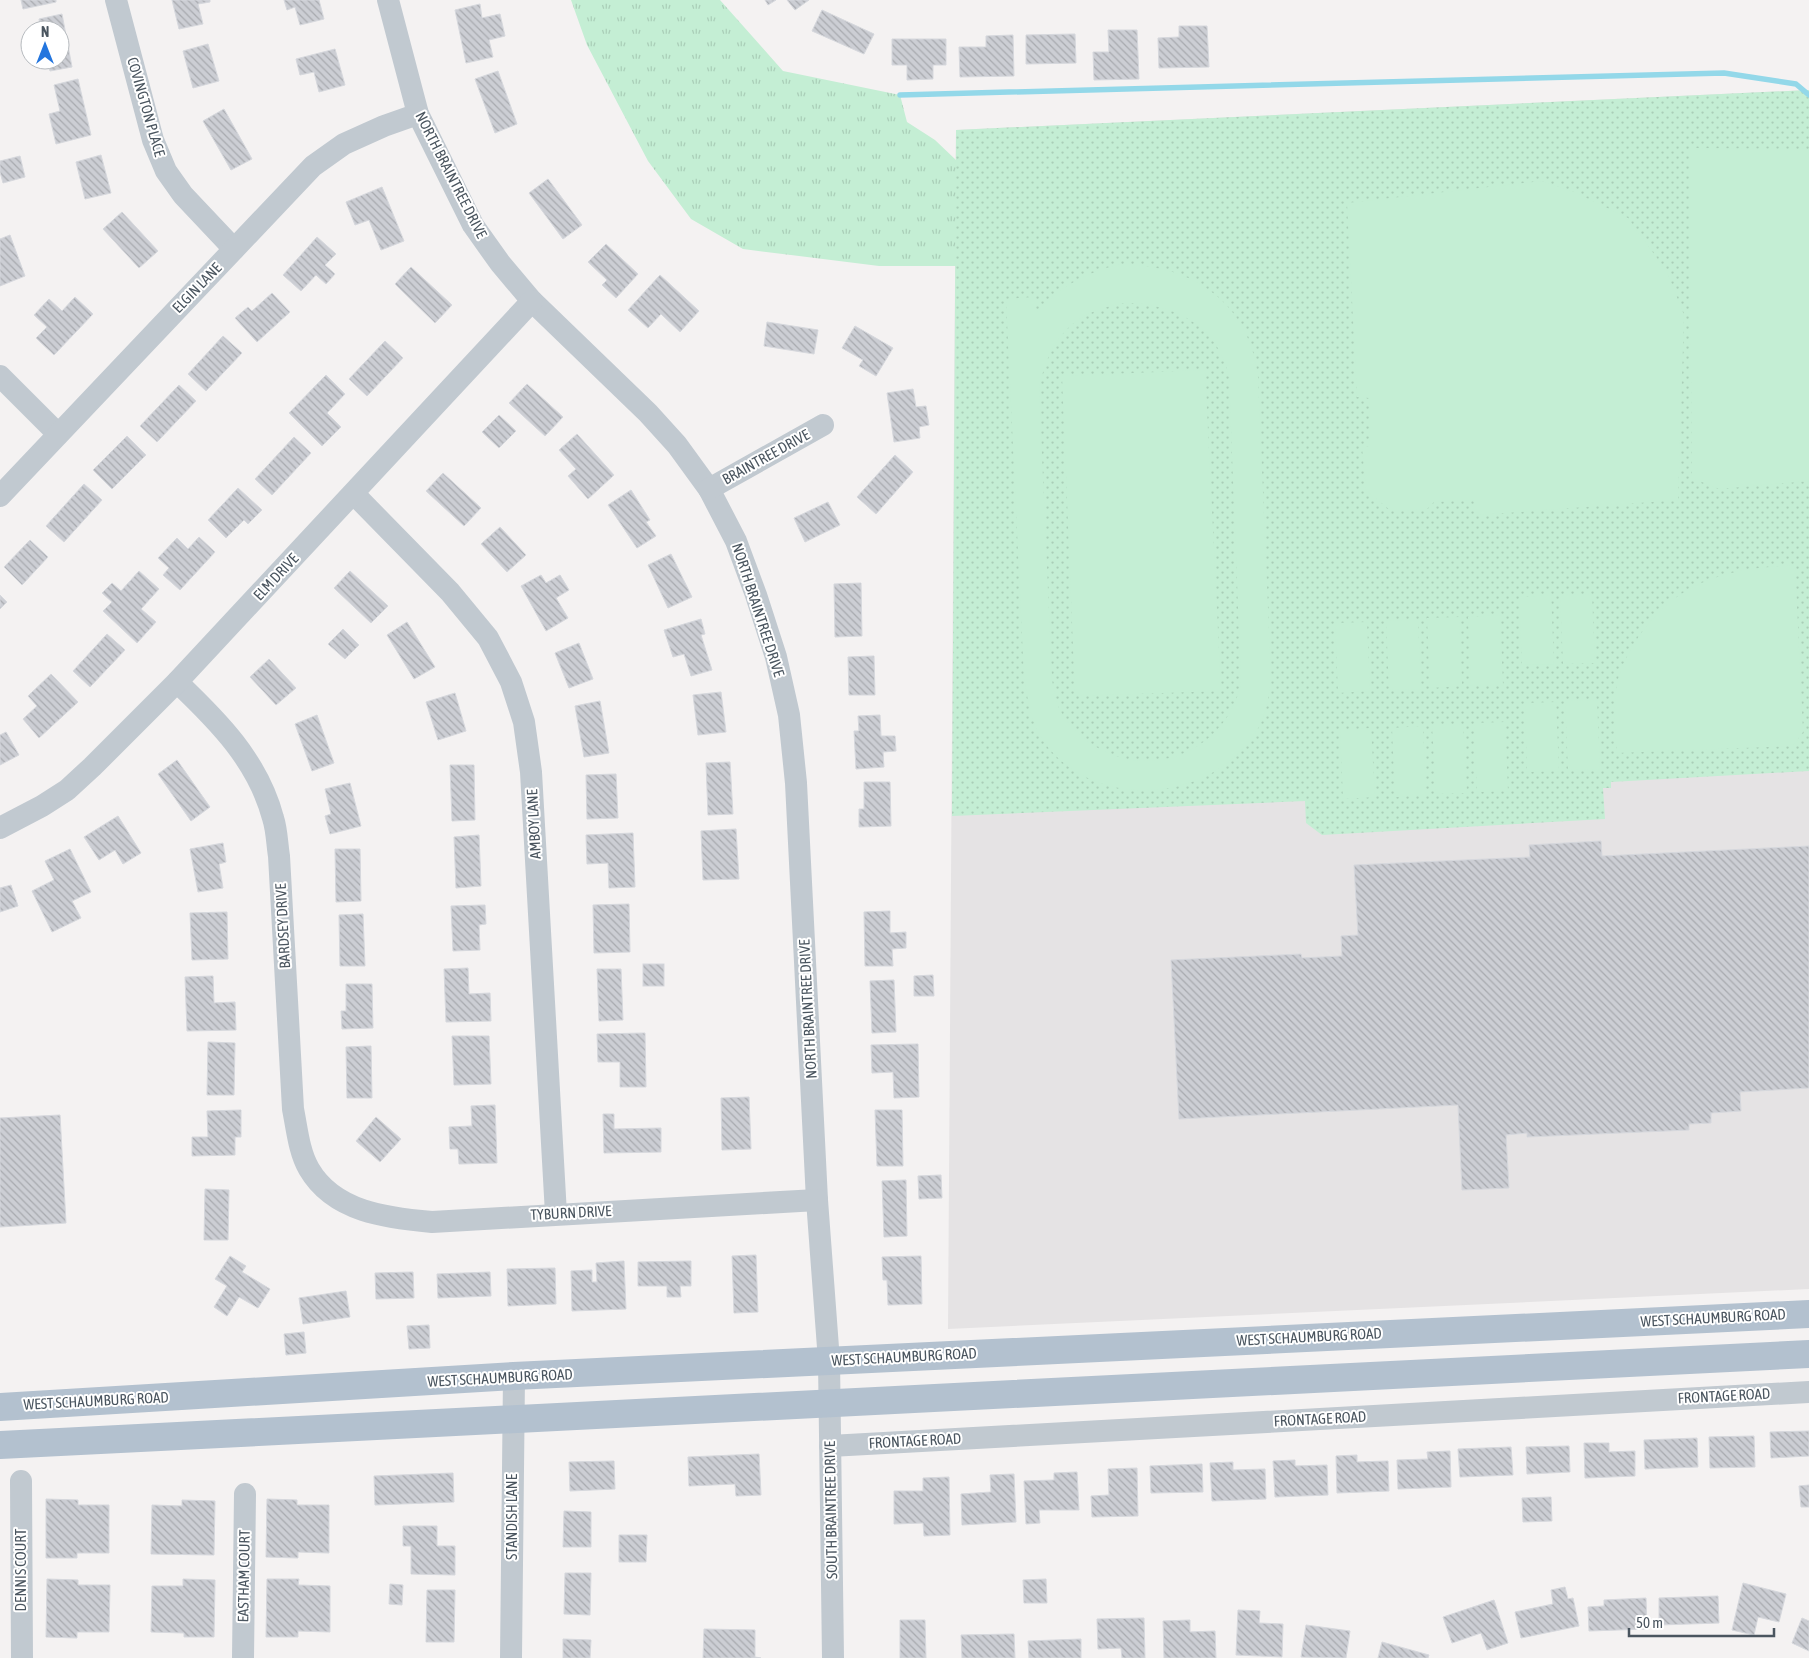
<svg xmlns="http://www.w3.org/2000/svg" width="1809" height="1658" font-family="'Asap Condensed',sans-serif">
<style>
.education{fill:#e5e3e4}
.grass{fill:url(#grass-tufts)}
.park{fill:url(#park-dots)}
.pitch{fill:#c4eed4;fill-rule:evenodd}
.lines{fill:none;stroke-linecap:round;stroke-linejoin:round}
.stream{stroke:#93d8e9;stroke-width:5.5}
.building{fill:url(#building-back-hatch);stroke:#d6d8dd}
.minor{stroke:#c1c9d0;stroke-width:22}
.major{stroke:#b3c1cf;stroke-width:28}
.labels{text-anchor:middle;stroke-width:4;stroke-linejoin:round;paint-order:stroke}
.street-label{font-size:15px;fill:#4a555f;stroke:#fff}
</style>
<defs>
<pattern id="grass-tufts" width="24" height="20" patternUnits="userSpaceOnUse" patternTransform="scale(1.25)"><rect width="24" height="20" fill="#c4eed4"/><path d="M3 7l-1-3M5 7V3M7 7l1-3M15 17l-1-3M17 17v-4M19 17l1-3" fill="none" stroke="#aaceb8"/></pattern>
<pattern id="park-dots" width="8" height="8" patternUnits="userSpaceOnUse" patternTransform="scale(1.25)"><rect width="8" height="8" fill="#c4eed4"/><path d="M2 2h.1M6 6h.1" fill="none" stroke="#aaceb8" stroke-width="1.8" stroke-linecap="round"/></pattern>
<pattern id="building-back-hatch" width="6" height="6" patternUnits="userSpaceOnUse" patternTransform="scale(1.25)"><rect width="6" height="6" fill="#ccced4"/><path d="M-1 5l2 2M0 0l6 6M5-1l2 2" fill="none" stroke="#a8aaaf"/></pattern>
</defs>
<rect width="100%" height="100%" fill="#f4f2f2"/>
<path class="education" d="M1809,90V1289L948,1329L956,130Z"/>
<path class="grass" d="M571,0H720L783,71L900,95L907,122L935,140L956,160V266H879L743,249L691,219L648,161L587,45Z"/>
<path class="park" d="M1809,90V771L1611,782V788H1603L1605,819L1322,835L1306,823L1305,801L952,816L956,130Z"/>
<g class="pitch">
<path d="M1689,148L1809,149V481L1719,489L1692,478Z"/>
<path d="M1542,181L1572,191L1628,218L1667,272L1684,315L1678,500L1478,515L1473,500L1434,502L1427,509L1391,511L1366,490L1362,447L1370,446L1369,398L1357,397L1347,203Z"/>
<path d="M1116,265C1189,262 1250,302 1258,377L1271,678C1269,694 1267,711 1260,725C1218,803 1096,814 1044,742C1031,724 1028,700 1024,678L1006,299L1034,297L1036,313C1061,286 1082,275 1116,265ZM1125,303C1174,303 1219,326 1229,377L1241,684C1225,754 1145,784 1087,741C1077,733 1066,722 1060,710C1055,701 1054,690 1052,680L1039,389C1049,338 1073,311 1125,303Z"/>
<path d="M1205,370L1221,691L1075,696L1062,376Z"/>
<path d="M1795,565L1803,732L1793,746L1617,753C1615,730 1613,707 1617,684C1620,667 1630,650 1639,636C1678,579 1731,568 1795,565Z"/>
<path d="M1592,594L1595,663L1563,664L1560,595Z"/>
<path d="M1551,595L1554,664L1522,665L1519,597Z"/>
<path d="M1500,615L1503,685L1471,686L1468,617Z"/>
<path d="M1459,617L1462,686L1430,688L1427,618Z"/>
<path d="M1418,619L1421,689L1389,690L1386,621Z"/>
<path d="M1367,622L1370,691L1338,693L1335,623Z"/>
<path d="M1597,700L1600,769L1568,770L1565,701Z"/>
<path d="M1556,702L1559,771L1527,772L1525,703Z"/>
<path d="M1505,722L1508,791L1477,792L1474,723Z"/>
<path d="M1463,724L1467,793L1436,794L1432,725Z"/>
<path d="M1423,726L1426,795L1395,797L1392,728Z"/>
<path d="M1371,728L1375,797L1343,799L1340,730Z"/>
</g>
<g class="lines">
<path class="stream" d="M900,95L1724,73L1796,84L1809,95"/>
</g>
<g class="building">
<path d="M21,0H56V2L23,9Z"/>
<path d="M172,0H210V2L198,4L203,24L179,29Z"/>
<path d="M284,0H319L324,19L300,25L295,7L287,10Z"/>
<path d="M765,0H776L768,5Z"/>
<path d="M787,0H809L795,10Z"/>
<path d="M480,4L482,18L500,14L505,36L489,40L493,57L466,63L455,10Z"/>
<path d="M822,10L874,34L864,54L812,31Z"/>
<path d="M62,14L72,67L50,71L47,60H60V30H41L39,19Z"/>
<path d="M1179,26H1207L1209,67L1159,68L1158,38L1179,37Z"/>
<path d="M1108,30H1137L1139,79L1094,80L1093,52H1109Z"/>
<path d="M1075,34L1076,63L1026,64V35Z"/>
<path d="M1013,35L1014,76L960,77L959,47H986V36Z"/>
<path d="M892,39H946V65H933V79L907,80V65H892Z"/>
<path d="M208,44L219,81L193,88L183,51Z"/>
<path d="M335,49L345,85L319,92L314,72L300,75L296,59Z"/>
<path d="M498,71L517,124L495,133L475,79Z"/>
<path d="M78,79L91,135L56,144L49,114L60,111L54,85Z"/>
<path d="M224,109L252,159L231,170L203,121Z"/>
<path d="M101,155L111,193L85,199L76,162Z"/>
<path d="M20,156L25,177L3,183L0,172V161Z"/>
<path d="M548,179L582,225L563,239L529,193Z"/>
<path d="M382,187L404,241L381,250L369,220L355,225L346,202Z"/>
<path d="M122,212L158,251L139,268L103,229Z"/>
<path d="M10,235L25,276L0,286V239Z"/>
<path d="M317,237L336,254L325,265L335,274L326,284L316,275L301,291L283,275Z"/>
<path d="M606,244L638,274L616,298L602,285L607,280L588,262Z"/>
<path d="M411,267L452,305L435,323L395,284Z"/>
<path d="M660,275L699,311L680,332L661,314L648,328L628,310Z"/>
<path d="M272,293L290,312L257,342L235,318L248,307L252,311Z"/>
<path d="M75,297L93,314L54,355L36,338L47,327L34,315L49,299L62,311Z"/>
<path d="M767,322L818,330L814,354L764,346Z"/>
<path d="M855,326L893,348L876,376L859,366L863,360L842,348Z"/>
<path d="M223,336L242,353L206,391L188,374Z"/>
<path d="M385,341L403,358L367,396L349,379Z"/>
<path d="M326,375L345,394L327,413L341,427L322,446L289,413Z"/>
<path d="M527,384L563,417L545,436L509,403Z"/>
<path d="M179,385L196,401L157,442L140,426Z"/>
<path d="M913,389L916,407L926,406L929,425L919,427L920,438L894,442L887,393Z"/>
<path d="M499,415L516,431L499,448L482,432Z"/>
<path d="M577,434L614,475L588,499L568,476L576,469L559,450Z"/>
<path d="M127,436L146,455L112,489L93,470Z"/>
<path d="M294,437L311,453L272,495L255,479Z"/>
<path d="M895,455L913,472L876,514L857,497Z"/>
<path d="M443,473L481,508L464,526L426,491Z"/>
<path d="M84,484L102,500L64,542L46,526Z"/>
<path d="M238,488L262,510L248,524L244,520L226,538L208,520Z"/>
<path d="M631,490L650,520L646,522L656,536L637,548L608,505Z"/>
<path d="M828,502L840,525L805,542L794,518Z"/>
<path d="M500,527L526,555L507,572L481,544Z"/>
<path d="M199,537L215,552L180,590L163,575L169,568L158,558L177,538L188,549Z"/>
<path d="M30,540L48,557L22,585L4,567Z"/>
<path d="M671,554L692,597L668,608L648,565Z"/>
<path d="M139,571L159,589L141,609L156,622L137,643L103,611L112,602L102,593L112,583L121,591Z"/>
<path d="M350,571L388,606L371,623L334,588Z"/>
<path d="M541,575L546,583L560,575L569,590L556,598L568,618L546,631L521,586Z"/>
<path d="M861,583L862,636L835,637L834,584Z"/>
<path d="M0,595L7,602L0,609Z"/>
<path d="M701,619L705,634L701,635L712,670L691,676L684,654L673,657L664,630Z"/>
<path d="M407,622L435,667L414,679L387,635Z"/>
<path d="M343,629L359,645L345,659L328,644Z"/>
<path d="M107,634L125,650L90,687L73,671Z"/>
<path d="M579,643L593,679L569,688L555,653Z"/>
<path d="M874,656L875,695H849L848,657Z"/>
<path d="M269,659L296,688L276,705L250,677Z"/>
<path d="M51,674L78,702L39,738L23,719L37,706L28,696Z"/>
<path d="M721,692L726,732L698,735L693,695Z"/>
<path d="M455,693L466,731L438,740L426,702Z"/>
<path d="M600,701L609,753L584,757L575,706Z"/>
<path d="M317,715L334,763L312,771L295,724Z"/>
<path d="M880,715L881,736H895L896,751L883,752L884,767L856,769L854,731H859L858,716Z"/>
<path d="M6,732L19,755L0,765V735Z"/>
<path d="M177,760L210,807L191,821L158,774Z"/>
<path d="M730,762L733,814L708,815L706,763Z"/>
<path d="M450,765H474L475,820L452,821Z"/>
<path d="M616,774L618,818L587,819L586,775Z"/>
<path d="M864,782H890L891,826L859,827V809H864Z"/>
<path d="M350,783L361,826L330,834L325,816L331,814L325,789Z"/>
<path d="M118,816L141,853L123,864L115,850L99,860L84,837Z"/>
<path d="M736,829L739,879L703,880L701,831Z"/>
<path d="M633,833L635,887L609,888L608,863L587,864L586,835Z"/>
<path d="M479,835L481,886L456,888L454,837Z"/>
<path d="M1601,841L1602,856L1809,846V1088L1740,1092L1741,1111L1711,1113V1123L1689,1124V1130L1527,1137V1133L1506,1135L1509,1188L1462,1190L1458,1105L1179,1119L1171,960L1301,954L1302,958L1342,956L1341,936L1358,935L1354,865L1530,857L1529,845Z"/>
<path d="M223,843L226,862L219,864L223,888L198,892L190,849Z"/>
<path d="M70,849L91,892L72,901L81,918L52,932L32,891L54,880L45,861Z"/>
<path d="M335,849H360L361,901L336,902Z"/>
<path d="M11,885L18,906L0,912V888Z"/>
<path d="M629,904L630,952L594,953L593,905Z"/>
<path d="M485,905L486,924L479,925L480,950L453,951L451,906Z"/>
<path d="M890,911V933L906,932V948L892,949L893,966H865L864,912Z"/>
<path d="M227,912L228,959L192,960L190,913Z"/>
<path d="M363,914L365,966H340L339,915Z"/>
<rect x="643" y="964" width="21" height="22"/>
<path d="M468,968L469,994L490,993L491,1021L446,1022L444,969Z"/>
<path d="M597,969H621L623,1020L599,1021Z"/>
<path d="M933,975L934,996H914V976Z"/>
<path d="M213,976L214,1003L235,1002L236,1030L187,1031L185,977Z"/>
<path d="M894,980L896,1032L872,1033L870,981Z"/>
<path d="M346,984H372L373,1028L342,1029L341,1011H346Z"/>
<path d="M645,1033L646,1087H620V1062H598L597,1034Z"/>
<path d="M452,1036H489L491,1084L454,1085Z"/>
<path d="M208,1042L235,1043L234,1095H207Z"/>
<path d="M918,1044L919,1097L894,1098L893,1072L872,1073L871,1045Z"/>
<path d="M371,1046L372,1098H347L346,1047Z"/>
<path d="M749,1097L751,1149L722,1150L721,1098Z"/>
<path d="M495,1105L497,1163L459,1164L458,1149H450L449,1127L472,1126L471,1106Z"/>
<path d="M241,1110V1137H235V1155L192,1156V1137H208L207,1111Z"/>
<path d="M875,1110H902L903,1166H877Z"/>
<path d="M603,1114H614V1129L661,1128V1152L604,1153Z"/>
<path d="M60,1115L66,1223L0,1227V1118Z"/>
<path d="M376,1117L401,1139L380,1162L356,1141Z"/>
<path d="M941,1175L942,1198L919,1199L918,1176Z"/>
<path d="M906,1180L907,1236L884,1237L882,1181Z"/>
<path d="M205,1189L229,1190L228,1240H204Z"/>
<path d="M756,1255L758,1312L734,1313L732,1256Z"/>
<path d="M230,1256L246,1266L242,1272L270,1289L258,1308L239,1297L227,1316L214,1307L227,1286L215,1279Z"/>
<path d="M921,1256L922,1304L888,1305L887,1280H883L882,1257Z"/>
<path d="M624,1261L626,1309L572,1311L571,1271L592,1270V1282H597L596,1263Z"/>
<path d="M691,1261V1286H680L681,1297H667V1286H638V1262Z"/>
<path d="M555,1268L556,1304L508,1306L507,1269Z"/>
<path d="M413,1272L414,1298L376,1299L375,1273Z"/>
<path d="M490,1272L491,1296L438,1298L437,1274Z"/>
<path d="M346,1291L350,1317L303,1324L299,1298Z"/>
<path d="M429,1325L430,1348L409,1349L407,1326Z"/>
<path d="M304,1332L306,1353L286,1355L284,1334Z"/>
<path d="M1809,1431V1456L1771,1458L1770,1432Z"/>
<path d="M1754,1436L1755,1467L1710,1468L1709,1437Z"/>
<path d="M1697,1438L1698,1467L1645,1469L1644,1440Z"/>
<path d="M1584,1443H1609V1452L1635,1451V1476L1585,1478Z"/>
<path d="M1569,1446L1570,1472L1527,1474L1526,1447Z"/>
<path d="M1511,1447L1513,1475L1460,1477L1458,1449Z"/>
<path d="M1450,1451L1451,1487L1398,1489L1397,1460L1428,1459L1427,1452Z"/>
<path d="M759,1454L761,1495L736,1496L735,1484L689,1486L688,1457Z"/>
<path d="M1357,1455V1462L1388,1461L1389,1491L1337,1493L1336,1456Z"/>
<path d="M1295,1460V1466L1327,1465L1328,1495L1275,1497L1273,1461Z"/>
<path d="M614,1461L615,1489L570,1491L569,1462Z"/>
<path d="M1233,1462V1470L1265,1469L1266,1499L1212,1501L1210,1463Z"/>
<path d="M1202,1464L1203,1492L1151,1493L1150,1466Z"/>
<path d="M1137,1468L1138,1516L1092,1517L1091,1496L1109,1495L1108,1469Z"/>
<path d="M1077,1472L1079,1510H1039L1040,1523L1026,1524L1024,1481L1054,1480V1473Z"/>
<path d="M453,1473L454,1502L375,1505L374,1476Z"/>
<path d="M1014,1474L1016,1522L962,1525L961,1494L991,1492L990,1475Z"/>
<path d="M949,1477L950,1535L924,1536L923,1523L894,1524V1491H923V1478Z"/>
<path d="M1809,1485V1507H1801L1799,1486Z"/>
<path d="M1551,1497L1552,1521L1523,1522L1522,1498Z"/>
<path d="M46,1499L78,1500V1505H109V1553H77V1558H46Z"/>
<path d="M267,1499L297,1500V1505H329V1553L298,1552V1558L266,1557Z"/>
<path d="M182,1500L215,1501L214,1555L151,1554L152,1505L182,1506Z"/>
<path d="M564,1511L591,1512V1547H563Z"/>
<path d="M403,1526H437V1546H455V1575L411,1574V1546H403Z"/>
<path d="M619,1535H647L646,1562H619Z"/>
<path d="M565,1573H591L590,1615L564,1614Z"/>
<path d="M47,1579L78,1580V1585H110L109,1632H77V1638L46,1637Z"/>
<path d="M183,1579L215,1580L214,1637H184V1633L151,1632L152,1586H183Z"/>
<path d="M267,1579H299L298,1585L330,1586V1632L298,1631V1637H266Z"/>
<path d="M1046,1579L1047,1603H1024L1023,1580Z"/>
<path d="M1743,1583L1786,1594L1779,1622L1758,1617L1754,1635L1732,1630Z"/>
<path d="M390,1584L403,1585L402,1605L389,1604Z"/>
<path d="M1565,1587L1568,1599L1573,1598L1579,1626L1521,1638L1515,1612L1553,1604L1551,1590Z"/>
<path d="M427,1590H455L454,1642H426Z"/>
<path d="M1718,1596L1719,1623L1659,1625V1598Z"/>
<path d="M1646,1598L1647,1629L1589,1631L1588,1607L1604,1606V1600Z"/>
<path d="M1494,1600L1508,1643L1487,1650L1481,1633L1452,1643L1443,1617Z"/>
<path d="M1238,1610L1260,1611L1259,1623L1283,1624L1282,1657L1236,1655Z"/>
<path d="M1144,1618L1145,1658H1122L1121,1648L1098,1649L1097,1619Z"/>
<path d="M1802,1618L1809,1621V1651L1792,1643Z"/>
<path d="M900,1620H925L926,1658H900Z"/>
<path d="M1190,1620V1632L1215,1631L1216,1658H1164L1163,1621Z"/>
<path d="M1306,1625L1350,1631L1346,1658L1301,1657Z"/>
<path d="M704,1629L755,1630V1657L761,1658H703Z"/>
<path d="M1014,1634L1015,1658H962L961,1635Z"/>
<path d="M563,1639L591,1640L590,1658H563Z"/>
<path d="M1081,1639V1658H1029L1028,1641Z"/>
<path d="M1382,1642L1429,1655L1428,1658H1378Z"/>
</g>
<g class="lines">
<g class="minor">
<path d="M116,0L153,140L166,171L183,195L234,249"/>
<path d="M388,0L418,114L473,225L500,263L532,301L648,413L677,445L709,489L736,541L756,595L776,657L789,715L796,783L817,1200L829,1361L833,1658"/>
<path d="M0,376L58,434"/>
<path d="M709,489L823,425"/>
<path d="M354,494L450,592L488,638L511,682L524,722L531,772L556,1214"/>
<path d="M0,496L313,166L344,144L384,126L418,114"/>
<path d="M177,682C218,721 258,761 273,818C277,830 277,844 279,856L293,1109C297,1129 299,1152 309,1169C334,1212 387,1218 432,1222L817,1200"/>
<path d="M0,828L42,806L67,790L92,767L177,682L532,301"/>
<path d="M830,1446L1809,1392"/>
<path d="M21,1481L22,1658"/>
<path d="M243,1658L245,1494"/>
<path d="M511,1658L514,1376"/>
</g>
<g class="major">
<path d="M0,1407L514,1376L1809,1314"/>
<path d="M0,1445L1809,1354"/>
</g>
</g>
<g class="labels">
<g class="street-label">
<text transform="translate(146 107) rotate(74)" y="5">COVINGTON PLACE</text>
<text transform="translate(451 175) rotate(63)" y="5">NORTH BRAINTREE DRIVE</text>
<text transform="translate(197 288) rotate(-46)" y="5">ELGIN LANE</text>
<text transform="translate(766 457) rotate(-29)" y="5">BRAINTREE DRIVE</text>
<text transform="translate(276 577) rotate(-47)" y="5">ELM DRIVE</text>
<text transform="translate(758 610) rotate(72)" y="5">NORTH BRAINTREE DRIVE</text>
<text transform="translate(534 824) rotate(-93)" y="5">AMBOY LANE</text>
<text transform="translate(283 926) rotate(-93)" y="5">BARDSEY DRIVE</text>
<text transform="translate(808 1009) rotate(-93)" y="5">NORTH BRAINTREE DRIVE</text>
<text transform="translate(571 1213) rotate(-3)" y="5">TYBURN DRIVE</text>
<text transform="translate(1713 1318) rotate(-3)" y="5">WEST SCHAUMBURG ROAD</text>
<text transform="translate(1309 1337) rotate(-3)" y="5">WEST SCHAUMBURG ROAD</text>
<text transform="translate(904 1357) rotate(-3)" y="5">WEST SCHAUMBURG ROAD</text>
<text transform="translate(500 1378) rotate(-3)" y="5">WEST SCHAUMBURG ROAD</text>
<text transform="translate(1724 1396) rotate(-3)" y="5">FRONTAGE ROAD</text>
<text transform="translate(96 1401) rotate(-3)" y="5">WEST SCHAUMBURG ROAD</text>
<text transform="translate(1320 1419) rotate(-3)" y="5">FRONTAGE ROAD</text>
<text transform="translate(915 1441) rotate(-3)" y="5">FRONTAGE ROAD</text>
<text transform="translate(831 1510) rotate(-91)" y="5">SOUTH BRAINTREE DRIVE</text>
<text transform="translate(512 1517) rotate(-90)" y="5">STANDISH LANE</text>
<text transform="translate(21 1570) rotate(-90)" y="5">DENNIS COURT</text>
<text transform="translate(244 1576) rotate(-89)" y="5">EASTHAM COURT</text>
</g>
</g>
<g transform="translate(45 45)"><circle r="24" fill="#ffffff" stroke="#b7bbbf"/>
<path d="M0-4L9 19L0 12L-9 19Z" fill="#2375de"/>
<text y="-8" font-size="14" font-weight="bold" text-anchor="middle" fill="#4a555f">N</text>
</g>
<path d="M1629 1628v8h145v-8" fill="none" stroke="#4a555f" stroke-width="2.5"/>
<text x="1636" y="1628" font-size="15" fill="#4a555f" stroke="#ffffff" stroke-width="4" paint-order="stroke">50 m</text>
</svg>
